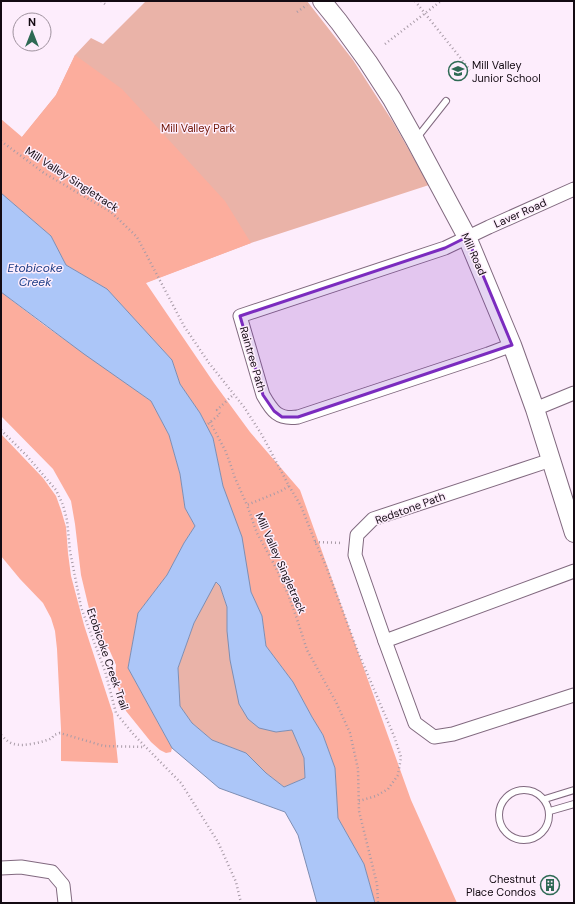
<svg xmlns="http://www.w3.org/2000/svg" width="575" height="904" font-family="'DM Sans',sans-serif">
<style>
.green{fill:#eab3a8}
.forest{fill:#fcad9d}
.water{fill:#acc6f8;stroke:#7e8eb3;fill-rule:evenodd}
.lines{fill:none;stroke-linecap:round;stroke-linejoin:round}
.lane-casing{stroke:#81697f;stroke-width:8}
.street-casing{stroke:#81697f;stroke-width:15}
.secondary-casing{stroke:#81697f;stroke-width:20}
.path{stroke:#a89ba7;stroke-width:2.5;stroke-dasharray:1 3;stroke-linecap:butt}
.lane{stroke:#fff;stroke-width:6}
.street{stroke:#fff;stroke-width:13}
.secondary{stroke:#fff;stroke-width:18}
.marked{fill:#7b2cbf;fill-opacity:0.2;stroke:#7b2cbf;stroke-width:3;stroke-linejoin:round}
.labels{text-anchor:middle;stroke-width:3;stroke-linejoin:round;paint-order:stroke}
.poi-label{font-size:11px;fill:#130a12;stroke:#fdedfc;text-anchor:start}
.park-label{font-size:11px;fill:#721808;stroke:#fdedfc}
.street-label{font-size:11px;fill:#130a12;stroke:#fdedfc}
.water-label{font-size:12px;font-style:italic;fill:#1e3e86;stroke:#fdedfc}
</style>
<rect width="100%" height="100%" fill="#fdedfc"/>
<g class="green">
<path d="M146,1H307L353,60L393,122L429,185L251,243L145,283L22,137L56,95L75,55L91,38L103,44Z"/>
<path d="M215,582L220,586L227,607V631L276,732L292,730L304,758L305,778L284,787L266,773L246,753L212,740L192,723L180,706L178,668L194,623Z"/>
</g>
<g class="forest">
<path d="M75,55L122,89L225,201L251,243L146,283L214,383L250,432L300,490L411,800L457,903H375L364,864L338,818L335,768L323,735L312,717L293,682L266,646L262,616L251,592L223,486L213,438L200,413L180,384L172,360L107,289L66,265L51,236L1,193V119L22,137L56,95Z"/>
<path d="M1,292L44,325L151,401L169,435L180,474L185,508L195,526L184,543L167,575L138,613L128,668L172,748L171,752L166,753L160,750L151,742L126,711L115,680L116,665L109,649L101,643L92,621L81,575L75,524L71,501L53,469L1,416Z"/>
<path d="M1,434L43,478L56,496L61,510L66,527L68,553L71,576L84,625L113,714L118,763L61,761V729L57,649L55,631L51,618L43,603L20,579L1,556Z"/>
</g>
<path class="water" d="M1,193L51,236L66,265L107,289L172,360L180,384L200,413L213,438L223,486L242,537L251,592L262,616L266,646L293,682L312,717L323,735L335,768L338,818L364,864L375,903H317L298,835L285,812L219,788L172,748L128,668L138,613L167,575L184,543L195,526L185,508L180,474L169,435L151,401L84,354L1,292ZM216,582L220,586L227,607V631L230,660L239,704L248,719L259,728L276,732L292,730L304,758L305,778L284,787L266,773L246,753L212,740L192,723L180,706L178,668L194,623Z"/>
<g class="lines">
<defs>
<g id="lane">
<path d="M416,139L446,101"/>
<circle cx="524" cy="815" r="25"/>
<path d="M545,799L574,790"/>
<path d="M550,811L574,804"/>
</g>
<g id="street">
<path d="M512,345L488,354L298,417C278,420 272,411 263,395L240,316L445,248L489,227L574,189"/>
<path d="M535,409L574,393"/>
<path d="M551,460L373,519L357,535L355,555L385,641L415,723L434,737L453,734L574,695"/>
<path d="M385,641L574,571"/>
<path d="M1,868L21,867L52,872L63,885L65,903"/>
</g>
<path id="secondary" d="M322,1L339,22L368,62L392,99L415,140L467,237L512,345L535,409L574,533"/>
</defs>
<use href="#lane" class="lane-casing"/>
<use href="#street" class="street-casing"/>
<use href="#secondary" class="secondary-casing"/>
<g class="path">
<path d="M101,1L105,4"/>
<path d="M415,1L470,70"/>
<path d="M297,12L307,5"/>
<path d="M385,44L441,1"/>
<path d="M1,141L44,173L111,212L137,237L184,326L209,363L244,407L262,435L289,486L281,491L247,505L257,533L275,566L288,594L298,622L307,650L336,702L350,733L358,769L359,811L377,884L378,903"/>
<path d="M210,422L225,450L230,463L235,478L247,505"/>
<path d="M208,424L220,414L217,410L234,394"/>
<path d="M1,430L27,456L56,490L63,505L67,520L70,551L81,607L105,671L116,713L134,735L181,783L218,842L236,882L241,903"/>
<path d="M289,486L301,506L314,539L326,566L358,652L394,736L401,757L398,775L388,789L376,796L359,801"/>
<path d="M315,542L343,543"/>
<path d="M1,735C5,739 9,743 14,744C23,747 44,742 52,738L54,735L60,733L104,746L145,747"/>
</g>
<use href="#lane" class="lane"/>
<use href="#street" class="street"/>
<use href="#secondary" class="secondary"/>
</g>
<path class="marked" d="M467,237L512,345L298,417H282L274,411L263,395L240,316L445,248Z"/>
<defs>
<symbol id="school-ring" viewBox="-11 -11 22 22"><circle r="9.5" fill="#fdedfc" stroke="#2e6a54" stroke-width="1.5"/><path d="M0-5L7-2L0 1L-7-2ZM-4 1L0 2.5L4 1V4Q0 6-4 4Z" fill="#2e6a54"/></symbol>
<symbol id="building-ring" viewBox="-11 -11 22 22"><circle r="9.5" fill="#fdedfc" stroke="#2e6a54" stroke-width="1.5"/><path d="M-4-6H4V6H1V3H-1V6H-4ZM-2.5-4.3h1.7v1.8h-1.7ZM.8-4.3h1.7v1.8H.8ZM-2.5-1h1.7V.8h-1.7ZM.8-1h1.7V.8H.8Z" fill="#2e6a54"/></symbol>
</defs>
<g fill-rule="evenodd">
<use href="#school-ring" x="447" y="60" width="22" height="22"/>
<use href="#building-ring" x="539" y="874" width="22" height="22"/>
</g>
<g class="labels">
<g class="poi-label">
<text x="472" y="69">Mill Valley<tspan x="472" dy="13">Junior School</tspan></text>
<text x="536" y="883" text-anchor="end">Chestnut<tspan x="536" dy="13">Place Condos</tspan></text>
</g>
<g class="park-label">
<text x="198" y="132">Mill Valley Park</text>
</g>
<g class="street-label">
<text transform="translate(72 179) rotate(33)" y="4">Mill Valley Singletrack</text>
<text transform="translate(520 213) rotate(-24)" y="4">Laver Road</text>
<text transform="translate(474 254) rotate(66)" y="4">Mill Road</text>
<text transform="translate(253 359) rotate(74)" y="4">Raintree Path</text>
<text transform="translate(410 508) rotate(-20)" y="4">Redstone Path</text>
<text transform="translate(281 563) rotate(66)" y="4">Mill Valley Singletrack</text>
<text transform="translate(108 659) rotate(71)" y="4">Etobicoke Creek Trail</text>
</g>
<g class="water-label">
<text x="35" y="272">Etobicoke<tspan x="35" dy="14">Creek</tspan></text>
</g>
</g>
<rect width="575" height="904" fill="none" stroke="#130a12" stroke-width="4"/>
<g transform="translate(32 32)"><circle r="19" fill="#fdedfc" stroke="#9f929e"/>
<path d="M0-3L7 15L0 10L-7 15Z" fill="#2e6a54"/>
<text y="-6" font-size="11" font-weight="bold" text-anchor="middle" fill="#130a12">N</text>
</g>
</svg>
